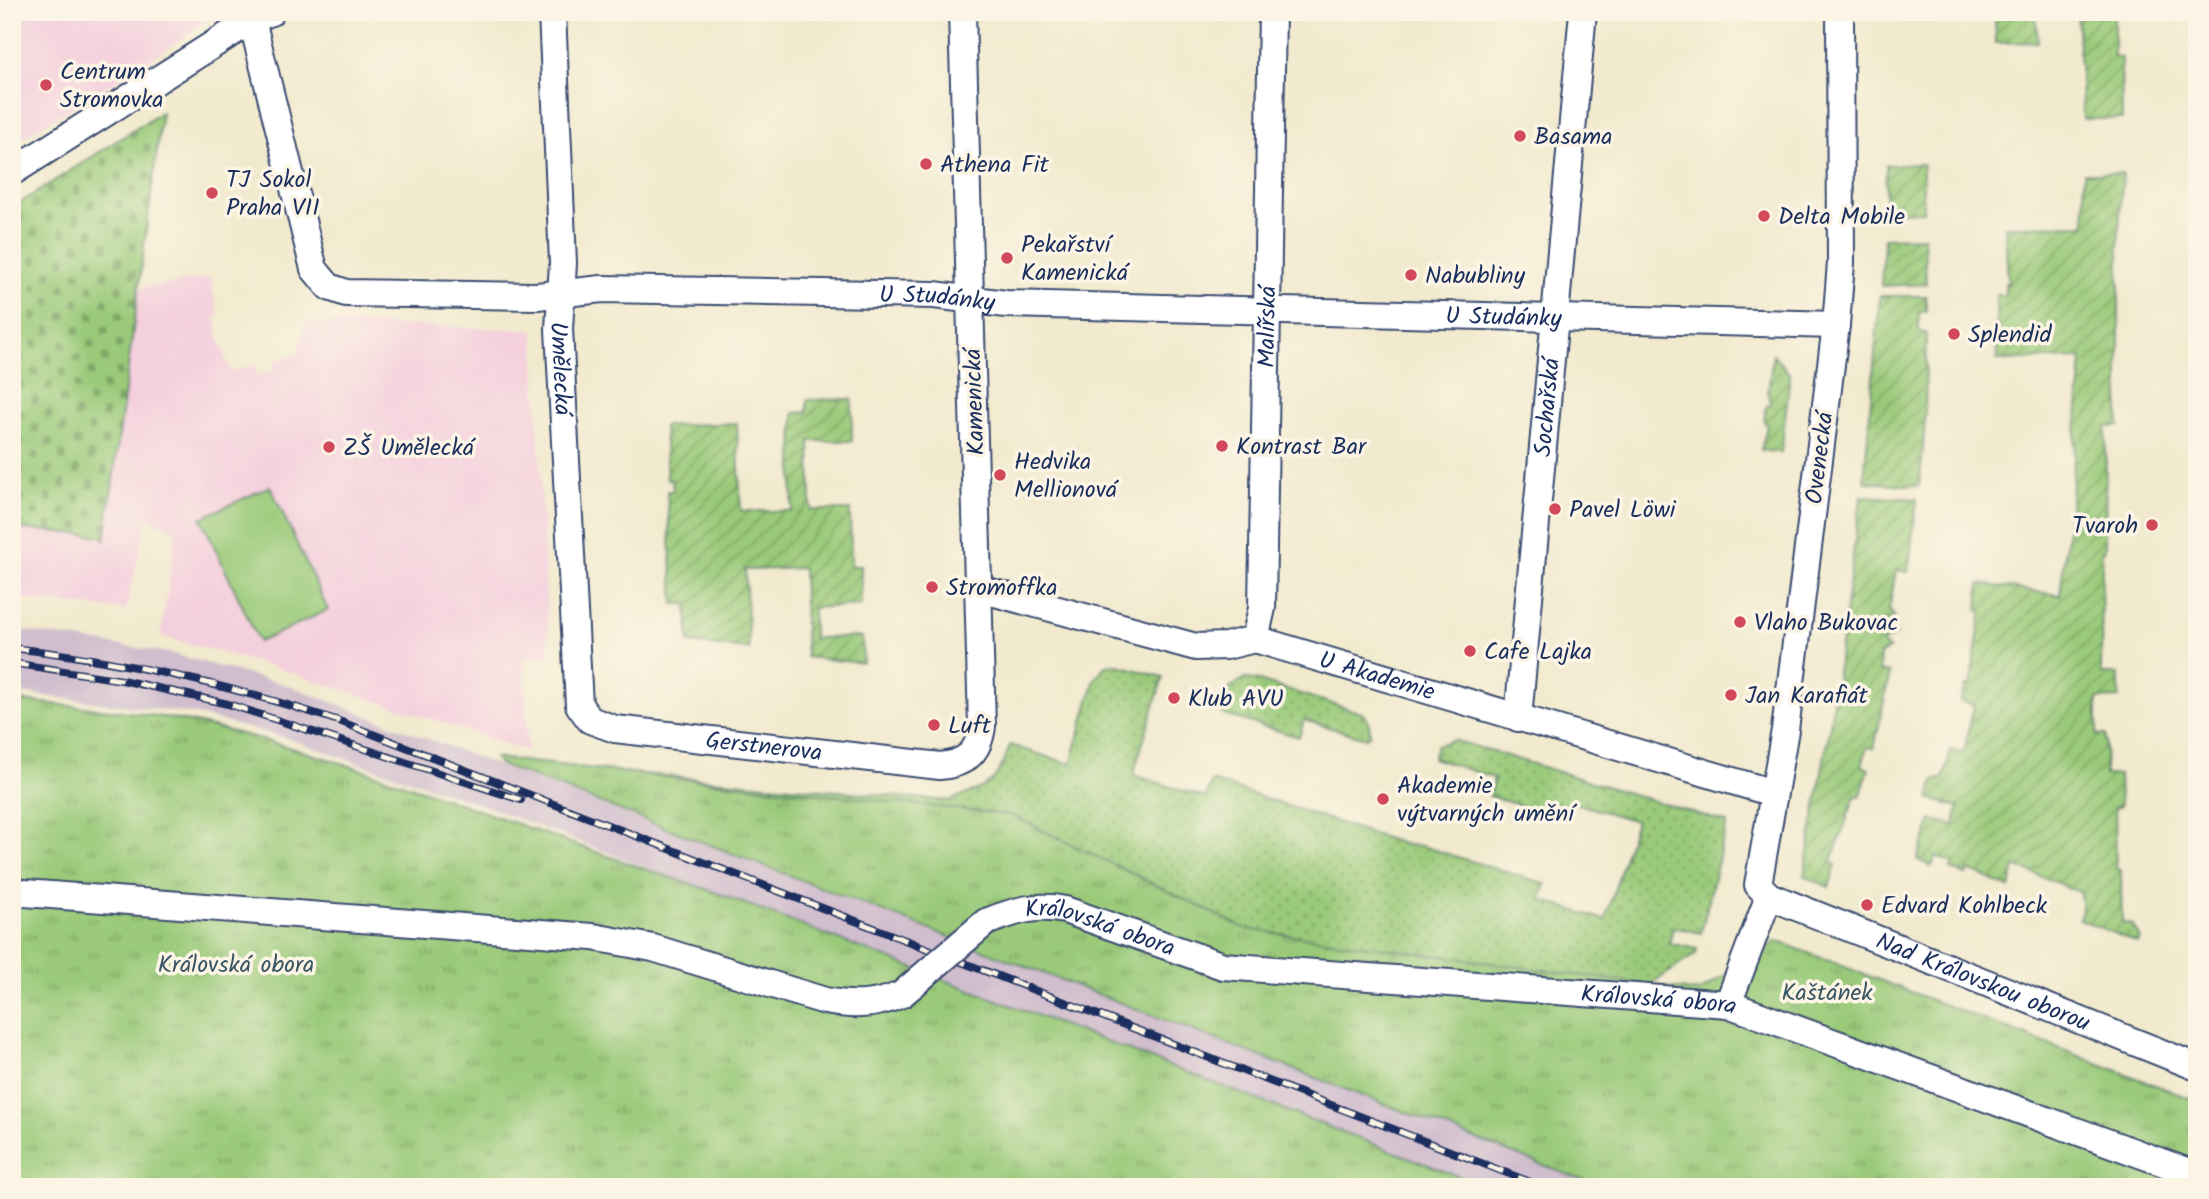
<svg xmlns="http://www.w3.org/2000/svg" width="2209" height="1199" font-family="Kalam,sans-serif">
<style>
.built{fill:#f4cfdd}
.railway{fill:#d0bdcd}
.grass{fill:url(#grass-dots);stroke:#5a7c6c;stroke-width:2}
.cemetery{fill:url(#cemetery-stones);stroke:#5a7c6c;stroke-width:2}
.park{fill:url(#park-tufts);stroke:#5a7c6c;stroke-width:2}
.garden{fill:url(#garden-furrows);stroke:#5a7c6c;stroke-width:2}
.pitch{fill:#9aca79;stroke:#5a7c6c;stroke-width:2}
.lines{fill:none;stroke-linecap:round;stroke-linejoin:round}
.street-casing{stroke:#3b4b6f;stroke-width:30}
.street{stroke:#fff;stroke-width:26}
.rail-casing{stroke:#1b2f5e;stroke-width:8}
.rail{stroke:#fcf5e5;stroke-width:5;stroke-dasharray:16;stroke-linecap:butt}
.street-bridge-casing{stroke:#3b4b6f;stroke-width:30;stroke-linecap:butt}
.street-bridge{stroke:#fff;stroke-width:26}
.poi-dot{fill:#d1495b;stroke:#fcf5e5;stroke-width:2.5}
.labels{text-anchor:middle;stroke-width:7;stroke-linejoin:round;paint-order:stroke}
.poi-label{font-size:24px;fill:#1b2f5e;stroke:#fcf5e5;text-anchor:start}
.street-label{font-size:24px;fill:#1b2f5e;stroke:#fcf5e5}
.park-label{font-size:24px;fill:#3b5665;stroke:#fcf5e5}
</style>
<defs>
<pattern id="grass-dots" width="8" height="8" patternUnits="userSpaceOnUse" patternTransform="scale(1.75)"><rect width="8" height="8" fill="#9aca79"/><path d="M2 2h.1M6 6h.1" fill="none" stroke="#7da466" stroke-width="1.8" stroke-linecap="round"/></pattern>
<pattern id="cemetery-stones" width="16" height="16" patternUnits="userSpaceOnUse" patternTransform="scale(1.75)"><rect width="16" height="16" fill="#9aca79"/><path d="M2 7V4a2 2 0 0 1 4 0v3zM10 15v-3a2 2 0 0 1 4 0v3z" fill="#7da466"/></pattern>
<pattern id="park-tufts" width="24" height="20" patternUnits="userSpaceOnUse" patternTransform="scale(1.75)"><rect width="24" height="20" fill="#9aca79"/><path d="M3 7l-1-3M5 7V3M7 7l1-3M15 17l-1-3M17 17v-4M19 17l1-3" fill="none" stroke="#7da466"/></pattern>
<pattern id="garden-furrows" width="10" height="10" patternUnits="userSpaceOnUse" patternTransform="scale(1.75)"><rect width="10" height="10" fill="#9aca79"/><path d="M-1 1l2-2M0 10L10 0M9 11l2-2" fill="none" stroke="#7da466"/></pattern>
</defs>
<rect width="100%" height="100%" fill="#fcf5e5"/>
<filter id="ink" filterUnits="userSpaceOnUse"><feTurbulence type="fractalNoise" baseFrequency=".0143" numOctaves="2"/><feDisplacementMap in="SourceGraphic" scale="14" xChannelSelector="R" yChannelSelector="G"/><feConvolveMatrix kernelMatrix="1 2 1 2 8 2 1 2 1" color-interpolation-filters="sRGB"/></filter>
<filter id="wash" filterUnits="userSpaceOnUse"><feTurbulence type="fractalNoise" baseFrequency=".00686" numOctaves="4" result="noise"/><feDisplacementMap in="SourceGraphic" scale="28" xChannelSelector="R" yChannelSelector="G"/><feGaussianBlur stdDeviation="1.57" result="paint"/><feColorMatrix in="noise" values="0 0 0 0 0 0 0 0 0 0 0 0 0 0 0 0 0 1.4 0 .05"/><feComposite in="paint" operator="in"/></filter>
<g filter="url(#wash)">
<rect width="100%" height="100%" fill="#f1eace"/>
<g class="built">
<path d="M12,12H217L172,46L12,144Z"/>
<path d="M210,278L219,317L215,318L218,334L230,372L254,365L258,376L274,371L273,361L298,354L305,322L534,330L549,657L524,659L528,751L271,666L161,636L176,530L147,518L126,610L12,598V528L103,536L105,540L140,288Z"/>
</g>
<path class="railway" d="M12,629L170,653L290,686L1600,1187H1486L480,804L279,736L194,714L12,692Z"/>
<g class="grass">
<path d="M1114,664L1163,677L1133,775L1206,798L1212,781L1406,845L1422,846L1546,884L1541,900L1605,920L1636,821L1571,802L1565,819L1489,796L1494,778L1433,758L1437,745L1454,740L1727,823L1701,933L1673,927L1669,943L1697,949L1696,954L1638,993L941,932L497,761L949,801C986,785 996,789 1010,745L1071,764L1095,679L1104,667Z"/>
<path d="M1244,679L1256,680L1362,713L1369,722L1370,734L1366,738L1304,720L1299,737L1222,714L1228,690Z"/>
</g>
<path class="cemetery" d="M162,112L105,540L103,536L12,528V208Z"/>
<g class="park">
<path d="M12,700C78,707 147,711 212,727C381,767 543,838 709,890L1486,1187H12Z"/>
<path d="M495,758L1011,815L1246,929L1699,992L1777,941L2197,1101V1187H1600L499,764Z"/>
</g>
<g class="garden">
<path d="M1991,12H2035L2038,42L1996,43L1995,16Z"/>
<path d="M2077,12H2114V57L2121,58L2122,119H2083Z"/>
<path d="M1923,164V211L1889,212L1885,208L1886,165Z"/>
<path d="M2084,173H2123L2119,227V426L2106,427L2105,550H2102L2101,674H2119V698L2097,699V735H2106L2105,775H2119L2120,807H2115L2116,869L2121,870L2122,923L2132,924L2140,938L2138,943L2079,919L2082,910L2080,892L2015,866L2010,888L1969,870L1966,875L1951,869L1953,863L1936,857L1932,866L1917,860L1932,820L1954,825L1959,807L1929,799L1934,781L1944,778L1951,750L1964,752L1974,705L1960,701L1966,686H1970L1982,611L1978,610L1980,584L2060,595L2070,509L2082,358L1997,360L1996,295H2005V283H2008L2005,226L2085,225Z"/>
<path d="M1924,237L1926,284L1881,286L1884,238Z"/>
<path d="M1880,296H1926V312H1919V332L1926,333C1926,385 1926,434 1919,486L1866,482L1864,480Z"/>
<path d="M1773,354L1790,375L1781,453L1761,450L1767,426L1764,422L1766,407L1770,404L1768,392Z"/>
<path d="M852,399V441H810L811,510H850L851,566H861V605L813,608V638L862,637L863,663L806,657L803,568L745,570L749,649L689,643L687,604H674L667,491H673L672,479H667L664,426L737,423L741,511H792L794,413L807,412V400Z"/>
<path d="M1861,496L1917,499L1908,572L1896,570L1889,610L1895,617L1887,621L1897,634L1882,643L1889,649L1880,655L1879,671L1890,673L1874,748L1867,747L1862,766L1869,769L1860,797L1855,796L1831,863L1836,865L1829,887L1804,876L1830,725Z"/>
</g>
<path class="pitch" d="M270,486L328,610L259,642L201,518Z"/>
</g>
<g filter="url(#ink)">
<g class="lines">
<defs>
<g id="street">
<path id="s1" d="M250,12L314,269L329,287L346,293L537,296L602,289L934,295L1006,304L1836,325"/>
<path id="s2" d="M552,12L563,263L559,329L579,705L590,720L615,729L940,766C966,764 979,752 982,726L962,12"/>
<path id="s3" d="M1840,12L1841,263L1836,325L1785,730L1758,885L1769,896L2197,1067"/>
<path d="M12,172L252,20L271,12"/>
<path id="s4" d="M980,589L1196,647L1226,646L1255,639L1773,793"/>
<path id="s5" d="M1255,639L1262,608L1272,12"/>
<path id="s6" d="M1518,718L1583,12"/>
<path d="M12,892L593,937L653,948L825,1001C853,1006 876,1006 902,994"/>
<path id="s7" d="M986,922C1014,911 1035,904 1065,910L1223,966L1728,1004L2197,1175"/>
<path d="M1728,1004L1769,896"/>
</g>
</defs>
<use href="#street" class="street-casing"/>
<use href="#street" class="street"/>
<defs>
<g id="rail">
<path d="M12,648C124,660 232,686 339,721L1543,1187"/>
<path d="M12,663L122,680L228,704L521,800"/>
</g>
</defs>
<use href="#rail" class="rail-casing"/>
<use href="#rail" class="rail"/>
<defs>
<path id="street-bridge" d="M902,994L986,922"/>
</defs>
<use href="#street-bridge" class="street-bridge-casing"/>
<use href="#street-bridge" class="street-bridge"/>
</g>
</g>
<g class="poi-dot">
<circle cx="46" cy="85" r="7"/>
<circle cx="1520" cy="136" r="7"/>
<circle cx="926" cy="164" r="7"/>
<circle cx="212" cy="193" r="7"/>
<circle cx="1764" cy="216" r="7"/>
<circle cx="1007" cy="258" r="7"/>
<circle cx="1411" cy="275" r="7"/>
<circle cx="1954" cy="334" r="7"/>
<circle cx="1222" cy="446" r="7"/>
<circle cx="329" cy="447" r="7"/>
<circle cx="1000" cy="475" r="7"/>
<circle cx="1555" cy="509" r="7"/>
<circle cx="2152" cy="525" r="7"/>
<circle cx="932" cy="587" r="7"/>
<circle cx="1740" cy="622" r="7"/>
<circle cx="1470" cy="651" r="7"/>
<circle cx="1731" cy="695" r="7"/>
<circle cx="1174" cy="698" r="7"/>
<circle cx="934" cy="725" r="7"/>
<circle cx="1383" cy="799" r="7"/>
<circle cx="1867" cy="905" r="7"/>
</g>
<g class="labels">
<g class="poi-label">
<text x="60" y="79">Centrum<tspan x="60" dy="28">Stromovka</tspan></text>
<text x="1534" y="144">Basama</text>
<text x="940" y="172">Athena Fit</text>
<text x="226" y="187">TJ Sokol<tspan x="226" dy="28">Praha VII</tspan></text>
<text x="1778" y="224">Delta Mobile</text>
<text x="1021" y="252">Pekařství<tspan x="1021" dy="28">Kamenická</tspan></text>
<text x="1425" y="283">Nabubliny</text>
<text x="1968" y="342">Splendid</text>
<text x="1236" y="454">Kontrast Bar</text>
<text x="343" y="455">ZŠ Umělecká</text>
<text x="1014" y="469">Hedvika<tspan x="1014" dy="28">Mellionová</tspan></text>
<text x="1569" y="517">Pavel Löwi</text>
<text x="2138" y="533" text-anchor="end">Tvaroh</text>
<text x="946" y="595">Stromoffka</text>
<text x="1754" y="630">Vlaho Bukovac</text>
<text x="1484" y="659">Cafe Lajka</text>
<text x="1745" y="703">Jan Karafiát</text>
<text x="1188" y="706">Klub AVU</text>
<text x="948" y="733">Luft</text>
<text x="1397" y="793">Akademie<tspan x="1397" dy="28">výtvarných umění</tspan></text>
<text x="1881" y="913">Edvard Kohlbeck</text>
</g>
<g class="street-label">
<text dy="8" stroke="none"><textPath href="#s1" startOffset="898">U Studánky</textPath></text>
<text dy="8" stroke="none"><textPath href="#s1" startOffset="1465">U Studánky</textPath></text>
<text dy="8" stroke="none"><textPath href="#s5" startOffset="313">Malířská</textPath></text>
<text dy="8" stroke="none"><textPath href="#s2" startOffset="357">Umělecká</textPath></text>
<text transform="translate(974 402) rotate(-92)" y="8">Kamenická</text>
<text dy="8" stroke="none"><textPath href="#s6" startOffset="312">Sochařská</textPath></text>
<text transform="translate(1819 458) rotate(-83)" y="8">Ovenecká</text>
<text dy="8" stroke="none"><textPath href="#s4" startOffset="411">U Akademie</textPath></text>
<text dy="8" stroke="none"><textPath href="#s2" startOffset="889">Gerstnerova</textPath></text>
<text dy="8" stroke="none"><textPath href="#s7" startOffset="119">Královská obora</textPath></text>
<text dy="8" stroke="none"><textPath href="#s3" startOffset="1125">Nad Královskou oborou</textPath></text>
<text dy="8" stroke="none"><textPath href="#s7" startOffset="686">Královská obora</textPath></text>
</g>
<g class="park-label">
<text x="236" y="972">Královská obora</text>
<text x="1827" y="1000">Kaštánek</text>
</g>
</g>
<rect width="2209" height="1199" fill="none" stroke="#fcf5e5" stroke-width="42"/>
</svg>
